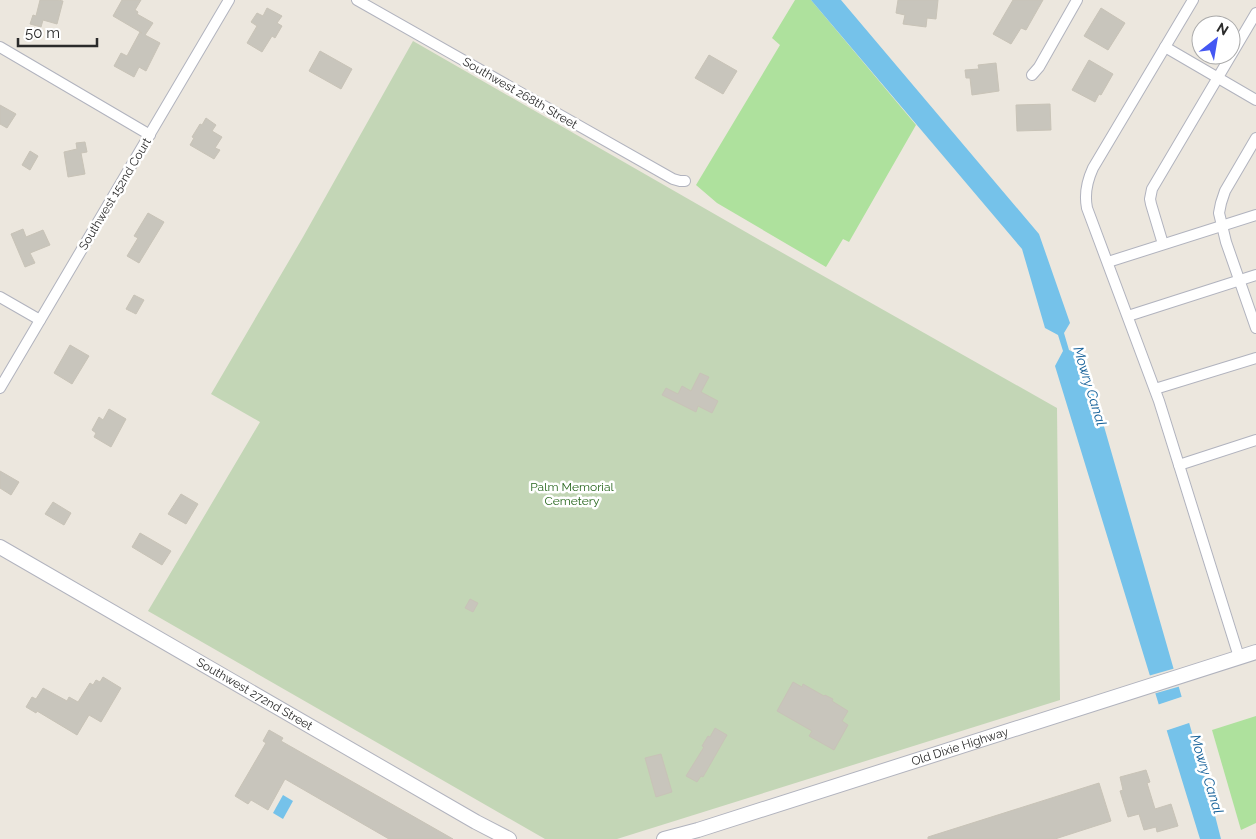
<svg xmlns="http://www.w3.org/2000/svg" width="1256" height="839" font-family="Raleway,sans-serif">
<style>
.green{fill:#aee19d}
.cemetery{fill:#c3d6b6}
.water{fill:#75c2ea}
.pier{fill:#ece7de}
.building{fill:#c8c5bc;stroke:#c8c3b7}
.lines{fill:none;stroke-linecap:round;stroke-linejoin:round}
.street-casing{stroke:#b1b3be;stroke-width:12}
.secondary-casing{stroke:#b1b3be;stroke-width:16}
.street{stroke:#fff;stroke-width:10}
.secondary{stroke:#fff;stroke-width:14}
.labels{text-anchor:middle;stroke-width:5;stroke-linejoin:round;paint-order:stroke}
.street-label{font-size:12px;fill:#2b2b2b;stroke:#fff}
.park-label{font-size:12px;fill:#27661d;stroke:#fff}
.water-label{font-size:14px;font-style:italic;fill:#135f98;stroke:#fff}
</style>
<rect width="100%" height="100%" fill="#ece7de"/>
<g class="green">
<path d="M795,0H811L916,125L849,242L843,239L826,267L717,203L696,185L780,45L772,38Z"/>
<path d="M1256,716V823L1241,830L1212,730Z"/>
</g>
<path class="cemetery" d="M413,41L758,239L1057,408L1060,700L617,839H545L148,611L260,422L211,394L303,237Z"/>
<g class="water">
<path d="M811,0H841L1039,234L1070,323L1064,333L1069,350L1078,354L1095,395L1209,792L1221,839H1200L1055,366L1063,351L1058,335L1045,328L1022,249Z"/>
<path d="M283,795L293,801L283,819L273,813Z"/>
</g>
<g class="pier">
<path d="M1176,668L1181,686L1153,694L1148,676Z"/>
<path d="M1184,696L1192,722L1165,731L1157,705Z"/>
</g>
<g class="building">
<path d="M40,0H58L63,1L57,24L43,20L41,27L30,24L33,15L36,16Z"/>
<path d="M122,0H141L135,10L138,12L137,14L153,23L145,35L160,43L146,71L139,67L134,77L114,66L121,53L127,56L140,32L142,33L113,16Z"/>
<path d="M898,0H938L936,19L927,18L926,27L903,24L905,15L896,13Z"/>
<path d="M1013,0H1043L1026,30L1021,28L1011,44L993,34Z"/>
<path d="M267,8L282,16L277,23L282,26L275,38L272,36L262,52L247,43L257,26L251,22L257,13L263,16Z"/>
<path d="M1101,8L1125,23L1108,50L1084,36Z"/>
<path d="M320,51L352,69L341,89L309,71Z"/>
<path d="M709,55L737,71L723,94L695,78Z"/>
<path d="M1089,60L1113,74L1101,95L1099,94L1095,102L1072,90Z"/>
<path d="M996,63L999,91L972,95L970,78H966L965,70L979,69L978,65Z"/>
<path d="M1050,104L1051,130L1017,131L1016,105Z"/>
<path d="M0,105L16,114L7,128L0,124Z"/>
<path d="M206,118L216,125L212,131L222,137L215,148L220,150L214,159L190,145L194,138L192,137L200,124L202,125Z"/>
<path d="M85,142L87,152L81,153L85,174L68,177L64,152L77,149L76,143Z"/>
<path d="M30,151L38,156L30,170L22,165Z"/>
<path d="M148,213L164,222L139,263L127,256L138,238L134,236Z"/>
<path d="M23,229L26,237L43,230L50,245L30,253L35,263L25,267L11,234Z"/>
<path d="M134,295L144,300L136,314L126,309Z"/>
<path d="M70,345L89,356L72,384L54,373Z"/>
<path d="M700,373L709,377L701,392L718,401L712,413L698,406L696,412L662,395L666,388L678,394L682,386L691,391Z"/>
<path d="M109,409L126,419L111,447L94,437L96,433L92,430L99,417L103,420Z"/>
<path d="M0,471L19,482L11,495L0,488Z"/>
<path d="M181,494L198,504L186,524L168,514Z"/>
<path d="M53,502L71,513L64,525L45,514Z"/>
<path d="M140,533L171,551L162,565L132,547Z"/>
<path d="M470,599L478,603L473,612L465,608Z"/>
<path d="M103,677L121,688L101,722L89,715L77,735L37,711L36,713L26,707L32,697L36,699L43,688L67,701L69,697L78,702L90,683L93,685L96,680L100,682Z"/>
<path d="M793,682L802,687L803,684L824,696L825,695L833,699L832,701L848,711L842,721L848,725L834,750L809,736L812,731L777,711Z"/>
<path d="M715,728L727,735L703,777L701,776L697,782L686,776L704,747L702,746L708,736L710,737Z"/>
<path d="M269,730L283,738L281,741L453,839H389L285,779L268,810L251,800L248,804L235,796L266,743L263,741Z"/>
<path d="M661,754L672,792L656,797L645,758Z"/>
<path d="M1146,770L1150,782L1147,783L1155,809L1171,804L1178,826L1157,832L1156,827L1144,830L1139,814L1128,817L1120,791L1123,790L1120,777Z"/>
<path d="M1099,783L1111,821L1055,839H928V837Z"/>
</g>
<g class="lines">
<defs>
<g id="street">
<path d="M357,0L673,179L680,181H685"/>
<path d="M1193,0L1093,168C1087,181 1084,193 1087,208L1159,401L1239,657"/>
<path d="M0,47L150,135"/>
<path d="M1165,47L1256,100"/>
<path d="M1032,75L1039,67L1077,0"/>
<path d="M1256,138L1225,191L1221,203L1219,213L1226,242L1256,328"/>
<path d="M1163,244L1151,204L1150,199L1152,189L1256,13"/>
<path d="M1108,262L1256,215"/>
<path d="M0,297L40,320"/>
<path d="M1128,316L1256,275"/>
<path d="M0,388L229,0"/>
<path d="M1155,389L1256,358"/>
<path d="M1179,465L1256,440"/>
</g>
<g id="secondary">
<path id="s1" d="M0,547L476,822L509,839"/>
<path id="s2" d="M664,839L698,830L1256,652"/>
</g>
</defs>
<use href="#street" class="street-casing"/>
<use href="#secondary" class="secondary-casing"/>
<use href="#street" class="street"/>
<use href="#secondary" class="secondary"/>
</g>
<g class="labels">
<g class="street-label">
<text transform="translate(520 93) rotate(30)" y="4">Southwest 268th Street</text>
<text transform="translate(115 194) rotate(-59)" y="4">Southwest 152nd Court</text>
<text dy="4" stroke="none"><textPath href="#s1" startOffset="294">Southwest 272nd Street</textPath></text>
<text dy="4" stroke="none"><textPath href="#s2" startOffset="310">Old Dixie Highway</textPath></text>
</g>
<g class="park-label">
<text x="572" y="491">Palm Memorial<tspan x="572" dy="14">Cemetery</tspan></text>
</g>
<g class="water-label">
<text transform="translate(1090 386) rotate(73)" y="5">Mowry Canal</text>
<text transform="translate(1207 774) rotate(73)" y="5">Mowry Canal</text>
</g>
</g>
<g transform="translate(1216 40) rotate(31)"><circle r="24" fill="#ffffff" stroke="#aaaaaa"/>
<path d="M0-4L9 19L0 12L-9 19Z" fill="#4457f3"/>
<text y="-8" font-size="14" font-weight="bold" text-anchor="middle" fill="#2b2b2b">N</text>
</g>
<path d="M18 38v8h79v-8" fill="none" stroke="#2b2b2b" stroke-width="2.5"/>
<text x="25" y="38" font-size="15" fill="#2b2b2b" stroke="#ffffff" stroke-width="4" paint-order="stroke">50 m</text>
</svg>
